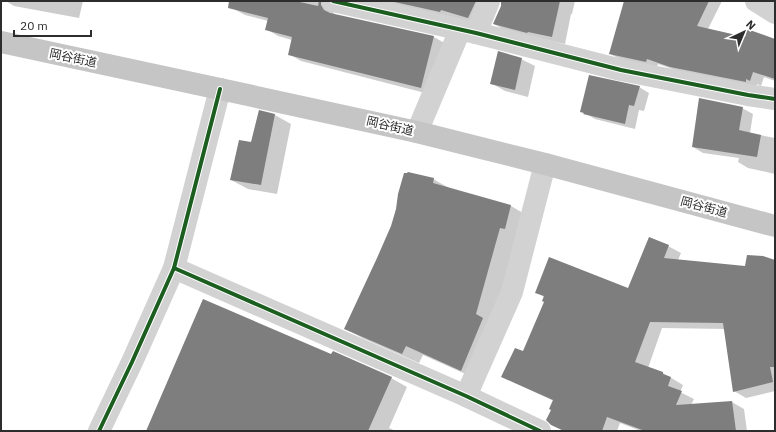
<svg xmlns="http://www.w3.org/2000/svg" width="776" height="432" font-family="'IBM Plex Sans','Noto Sans JP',sans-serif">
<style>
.shadow{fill:#0003}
.building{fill:#7e7e7e}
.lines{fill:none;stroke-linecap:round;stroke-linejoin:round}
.minor{stroke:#d2d2d2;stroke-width:22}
.major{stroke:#c5c5c5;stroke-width:22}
.cycleway-casing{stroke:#fff;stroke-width:6}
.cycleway{stroke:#1b5e20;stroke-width:4}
.labels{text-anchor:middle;stroke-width:4;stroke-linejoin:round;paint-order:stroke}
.street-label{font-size:12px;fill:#2d2d2d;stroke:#fff}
</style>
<rect width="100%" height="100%" fill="#fff"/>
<g class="shadow">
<path d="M6,1H83L79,18L14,6Z"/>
<path d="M233,1H335L333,12L335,15L434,37L446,44L433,95L301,61L289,54L292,40L278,36L266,29L268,21L245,15L232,8Z"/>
<path d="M374,1H491L481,25Z"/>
<path d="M502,1H575L572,14H571L565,44L506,31L494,24L502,6Z"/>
<path d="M627,1H722L708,29L746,38L775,40V81L764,77L761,86L757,84L756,87L681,72L658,64L657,67L620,59L610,54Z"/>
<path d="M521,59L535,66L528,97L505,91L491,83Z"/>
<path d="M639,87L649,93L644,111L639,110L635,129L595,119L581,111Z"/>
<path d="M742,108L753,114L750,133L775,138V174L748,168L738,162L739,158L703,153L693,147Z"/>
<path d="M259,111L275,115L291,124L277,194L248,189L231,180L251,144Z"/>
<path d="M433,179L451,189L511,206L528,216L479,380L423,355L419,363L362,338L345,328Z"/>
<path d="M668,246L681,253L678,260L746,267L775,261V391L746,398L734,391L725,329L662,328L648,368L663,373L683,385L680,392L694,399L691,405L732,402L744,409L747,431H641L620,423L617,431H564L551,424L554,401L515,383L503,376L523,352L546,302L544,297L536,292L629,289Z"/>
<path d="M332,356L391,378L407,387L389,428L396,431H147Z"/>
</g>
<g class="building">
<path d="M229,1H295L318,6L319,1H321V5L324,10L330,13L434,36L421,88L288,55L292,37L265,30L268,18L228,8Z"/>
<path d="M390,1H476L468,18L441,10L440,12Z"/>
<path d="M501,1H560L552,37L528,32L527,33L493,24L501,6Z"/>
<path d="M624,1H709L697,26L745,37L747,29L775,39V79L753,72L750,81L746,79V82L670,67L647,59L646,62L609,54Z"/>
<path d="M498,51L522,58L515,90L490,84Z"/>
<path d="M589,75L640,86L634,106L629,105L625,124L583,114L584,113L580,112Z"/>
<path d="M699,98L743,107L739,130L761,135L757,157L692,147Z"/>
<path d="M259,110L275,114L261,185L230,180L239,140L251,142Z"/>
<path d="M408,172L434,178L433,183L511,205L505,229L500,228L476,314L483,318L461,371L406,346L402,354L344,329L377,258L391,226L396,209L398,194L404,173H407Z"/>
<path d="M649,237L669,245L664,258L745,266L747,255L763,256L775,260V367H770L773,382L733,392L723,323L650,322L635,362L663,372V374L671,377L668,386L682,391L676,405L732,401L736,431H645L607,417L602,431H564L551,425L546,420L551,410L549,409L553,400L501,377L515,348L523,351L544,302L542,301L544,296L535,293L549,257L628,288Z"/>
<path d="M203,299L331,354L333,351L392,377L368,431H146Z"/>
</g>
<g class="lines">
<g class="minor">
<path d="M333,1L476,33L621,70L748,95L775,99"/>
<path d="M756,1L775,13"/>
<path d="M476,33L489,1"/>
<path d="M417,132L460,30"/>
<path d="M174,268L466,396L540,431"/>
<path d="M466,396L512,292L545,164"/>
<path d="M99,431L132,362L174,268L220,89"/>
</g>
<path class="major" d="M1,42L220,89L417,132L545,164L775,226"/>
<defs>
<g id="cycleway">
<path d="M333,1L476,33L621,70L748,95L775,99"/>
<path d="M174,268L466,396L540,431"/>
<path d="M99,431L132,362L174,268L220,89"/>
</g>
</defs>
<use href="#cycleway" class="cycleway-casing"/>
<use href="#cycleway" class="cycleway"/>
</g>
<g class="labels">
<g class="street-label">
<text transform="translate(73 58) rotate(12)" y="4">岡谷街道</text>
<text transform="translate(390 126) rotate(13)" y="4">岡谷街道</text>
<text transform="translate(704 207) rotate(15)" y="4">岡谷街道</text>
</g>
</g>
<rect width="776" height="432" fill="none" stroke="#2d2d2d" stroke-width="4"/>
<g transform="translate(744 32) rotate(44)" stroke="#ffffff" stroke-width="3" paint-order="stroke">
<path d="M0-3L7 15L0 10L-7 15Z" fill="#2d2d2d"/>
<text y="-6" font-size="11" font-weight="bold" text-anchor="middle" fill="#2d2d2d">N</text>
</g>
<path d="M14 30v6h77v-6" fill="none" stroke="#2d2d2d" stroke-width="2"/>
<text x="20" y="30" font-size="12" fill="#2d2d2d" stroke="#ffffff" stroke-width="3" paint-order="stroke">20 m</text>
</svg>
